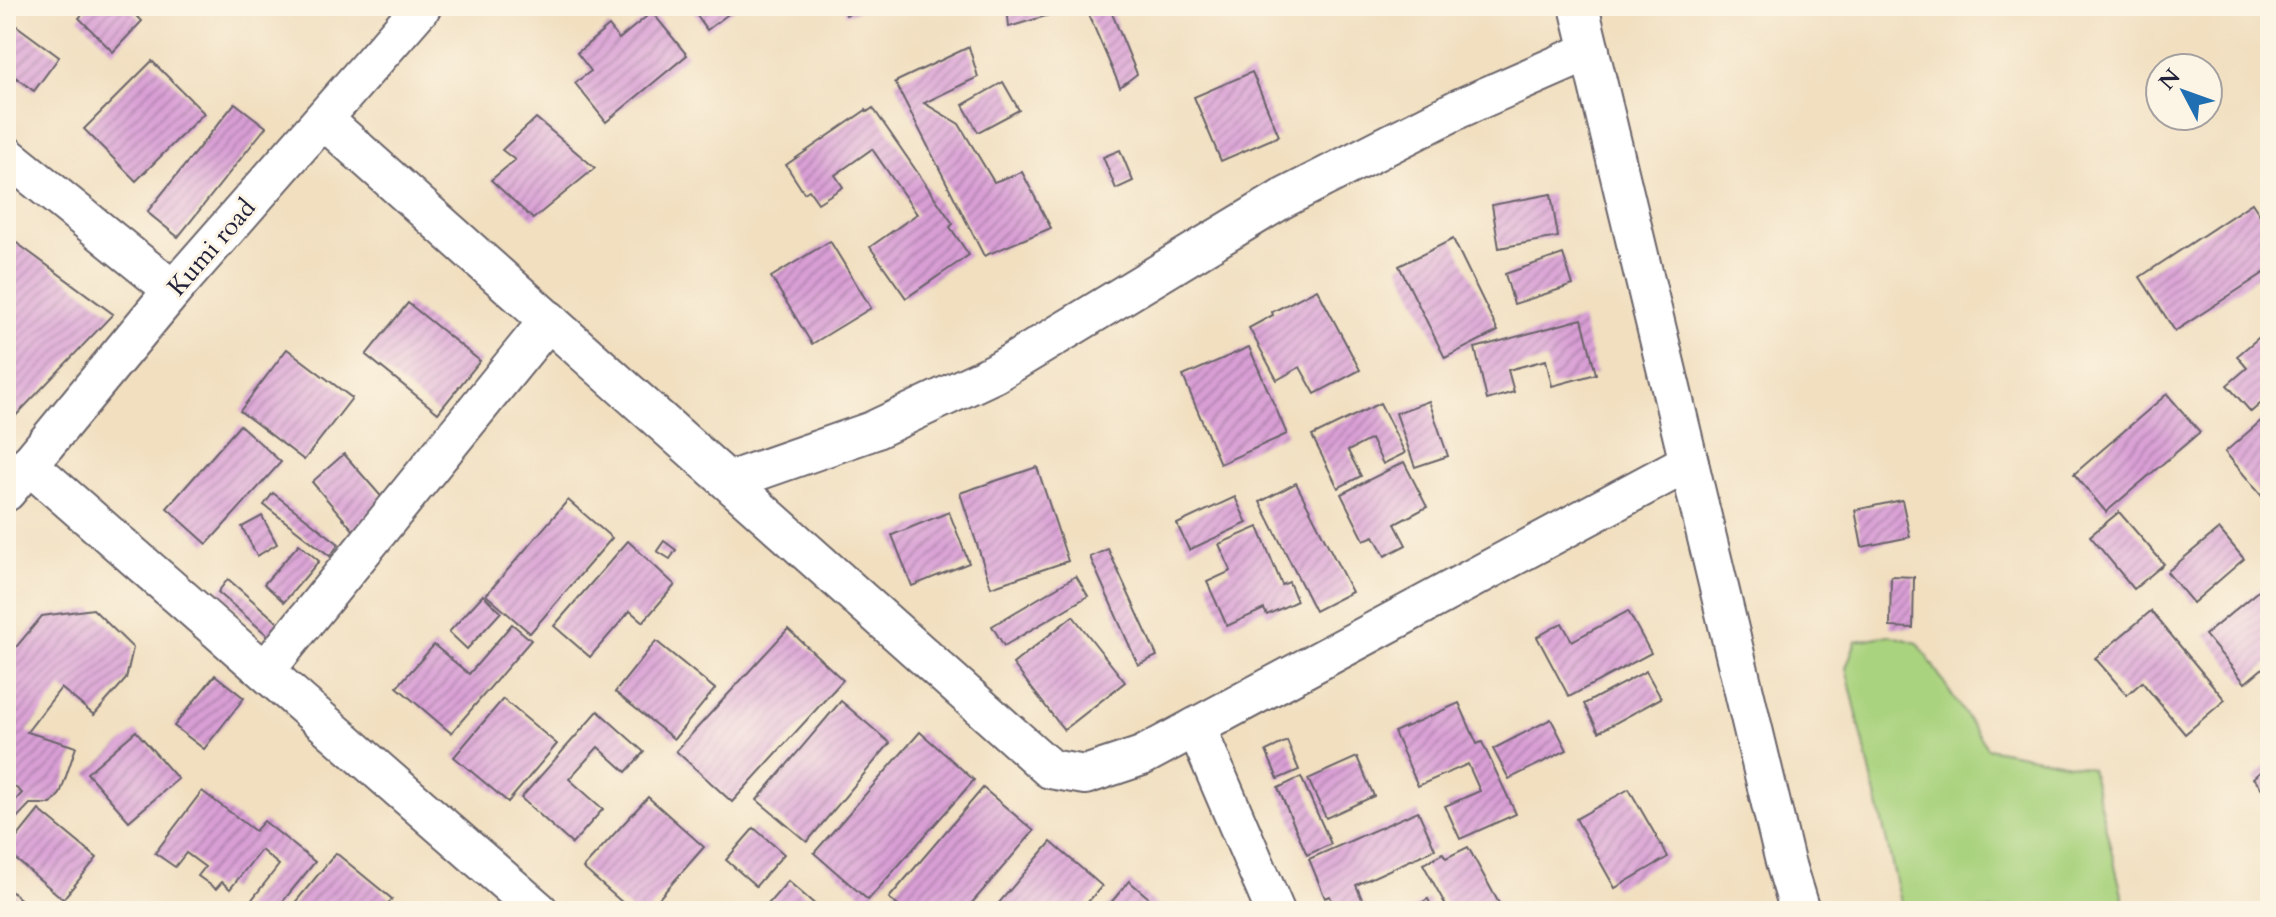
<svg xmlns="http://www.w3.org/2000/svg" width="2276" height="917" font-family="Cardo,serif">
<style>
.green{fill:#aad37f;stroke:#667a5d;stroke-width:2}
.building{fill:url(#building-hatch)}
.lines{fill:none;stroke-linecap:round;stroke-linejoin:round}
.street-casing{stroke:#6a646a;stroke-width:42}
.street{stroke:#fff;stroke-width:38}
.labels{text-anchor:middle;stroke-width:6;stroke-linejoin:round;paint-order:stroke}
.street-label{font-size:26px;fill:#22223b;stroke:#fcf5e5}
</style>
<defs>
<pattern id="building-hatch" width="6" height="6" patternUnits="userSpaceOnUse" patternTransform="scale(2)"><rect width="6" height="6" fill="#d99fd5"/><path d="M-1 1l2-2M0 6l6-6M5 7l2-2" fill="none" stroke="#b081ae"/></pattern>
</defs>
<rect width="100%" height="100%" fill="#fcf5e5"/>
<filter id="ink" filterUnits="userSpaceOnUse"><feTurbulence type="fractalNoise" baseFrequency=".0125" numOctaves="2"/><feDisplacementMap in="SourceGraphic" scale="16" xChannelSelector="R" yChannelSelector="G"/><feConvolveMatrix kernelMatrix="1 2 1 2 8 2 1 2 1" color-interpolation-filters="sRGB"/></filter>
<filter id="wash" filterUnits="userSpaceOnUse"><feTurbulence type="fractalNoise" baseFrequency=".006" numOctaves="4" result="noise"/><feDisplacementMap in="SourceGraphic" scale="32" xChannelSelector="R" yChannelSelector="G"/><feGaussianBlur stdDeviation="1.8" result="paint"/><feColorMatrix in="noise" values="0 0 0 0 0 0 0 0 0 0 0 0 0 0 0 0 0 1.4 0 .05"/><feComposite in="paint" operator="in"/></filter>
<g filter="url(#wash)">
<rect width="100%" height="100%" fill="#f1dfc0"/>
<path class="green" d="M1889,635L1918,643L1987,748L2091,768L2126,910L1903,911L1846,668L1856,641Z"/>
<g id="blocks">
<g class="building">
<path d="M90,6H127L142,21L113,52L79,18Z"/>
<path d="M690,6H739L707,30Z"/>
<path d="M843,6H870L846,15Z"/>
<path d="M1007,6H1076V7L1009,27Z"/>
<path d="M1085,6H1109L1137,74L1120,87Z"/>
<path d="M652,12L687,55L606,122L575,83L591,71L577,53L609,26L619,39Z"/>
<path d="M6,18L59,57L34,91L6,70Z"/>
<path d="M969,47L978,77L924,103L959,124L994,182L1022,172L1051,228L984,256L895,82Z"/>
<path d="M152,61L204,113L136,181L84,129Z"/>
<path d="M1252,72L1279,136L1221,161L1194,97Z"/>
<path d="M1003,82L1019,110L978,132L963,105Z"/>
<path d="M235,103L266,127L178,237L147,212Z"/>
<path d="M873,108L953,224L950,227L969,255L906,298L870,247L917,214L872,149L835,175L843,187L818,203L809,190L804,193L786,165L866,110L867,112Z"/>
<path d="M536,118L595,168L533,219L491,180L515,160L502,150Z"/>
<path d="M1120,150L1133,181L1116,189L1103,157Z"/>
<path d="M1551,194L1558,237L1499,248L1492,205Z"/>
<path d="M2252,203L2270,230V269L2175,331L2140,277Z"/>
<path d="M6,235L113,314L6,426Z"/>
<path d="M1453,239L1498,331L1445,358L1399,266Z"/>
<path d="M830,241L871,308L812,344L771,277Z"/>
<path d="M1563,254L1573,285L1514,304L1505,274Z"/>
<path d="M1317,289L1360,370L1315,394L1300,367L1277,380L1249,328L1273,315L1272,312Z"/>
<path d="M408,303L480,361L438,413L366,355Z"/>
<path d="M1582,319L1596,374L1552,386L1546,360L1508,370L1514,392L1487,400L1475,348Z"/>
<path d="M2270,328V395L2251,412L2227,385L2247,368L2237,356Z"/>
<path d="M1249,347L1287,434L1220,464L1183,376Z"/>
<path d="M287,349L352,398L304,460L240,411Z"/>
<path d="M2167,394L2200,432L2106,512L2074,474Z"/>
<path d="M1429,401L1448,456L1415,467L1396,413Z"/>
<path d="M1380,403L1405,453L1383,464L1371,439L1348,451L1361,476L1338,488L1312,436Z"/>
<path d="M2270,413V506L2225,452Z"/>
<path d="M240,425L281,462L207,544L167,508Z"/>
<path d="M344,454L386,502L354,531L312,482Z"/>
<path d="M1404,462L1427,507L1395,524L1406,545L1385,556L1374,536L1364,540L1341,494Z"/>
<path d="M1037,467L1068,561L991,587L960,493Z"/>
<path d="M1296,483L1352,592L1315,611L1260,502Z"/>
<path d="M273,493L339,544L330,556L264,505Z"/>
<path d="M1235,497L1247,523L1189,550L1177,524Z"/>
<path d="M568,500L612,538L530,633L486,595Z"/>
<path d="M1902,500L1910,537L1862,547L1855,510Z"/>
<path d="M949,512L969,563L912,586L892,535Z"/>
<path d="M2119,512L2164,564L2134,589L2090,536Z"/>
<path d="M262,516L277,544L257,556L242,527Z"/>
<path d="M1258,527L1282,585L1289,582L1297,601L1267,615L1264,609L1227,626L1207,582L1231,571L1219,544Z"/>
<path d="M2219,529L2244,559L2193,603L2167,572Z"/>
<path d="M628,541L675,585L643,622L630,611L590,657L554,626Z"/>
<path d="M664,541L676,550L670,559L657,551Z"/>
<path d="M299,544L319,561L284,602L264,584Z"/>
<path d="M1108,549L1157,656L1138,665L1090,557Z"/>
<path d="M1076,576L1088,596L1004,646L992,626Z"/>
<path d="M1891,576L1914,577L1913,628L1890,627Z"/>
<path d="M228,579L284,628L274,641L218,592Z"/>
<path d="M2270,581V662L2245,683L2205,635Z"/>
<path d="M483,595L501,612L467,649L449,632Z"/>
<path d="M93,609L133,648L126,679L94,715L61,688L27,732L76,747L60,794L51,804H30L12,823L6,818V811L22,793L6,779V659L42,616Z"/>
<path d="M1628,611L1651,653L1569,697L1537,637L1562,623L1572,641Z"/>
<path d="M2151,611L2225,700L2185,734L2142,682L2127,695L2095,658Z"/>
<path d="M1073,616L1125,682L1064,730L1013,664Z"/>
<path d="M512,624L531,640L451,733L397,687L434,645L469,674Z"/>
<path d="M788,629L843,680L732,802L676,751Z"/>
<path d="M656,641L715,689L674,739L615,692Z"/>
<path d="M1646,671L1661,698L1599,732L1584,704Z"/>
<path d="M215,675L244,698L204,749L174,726Z"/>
<path d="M503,699L557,744L508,802L454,757Z"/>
<path d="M841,701L890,743L807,842L757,800Z"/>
<path d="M1459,703L1477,744L1482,742L1516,814L1460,839L1445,806L1480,791L1468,764L1418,786L1394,732Z"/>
<path d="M598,711L644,752L626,772L598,747L569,779L603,809L572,844L521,798Z"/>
<path d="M1551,719L1567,750L1509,779L1493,749Z"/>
<path d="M136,731L178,779L129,821L87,773Z"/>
<path d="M920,732L974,780L868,900L814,853Z"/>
<path d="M1287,741L1299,770L1278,779L1266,751Z"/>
<path d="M1357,757L1374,796L1326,818L1308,779Z"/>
<path d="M2270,763V798L2253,778Z"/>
<path d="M1301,777L1331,844L1307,855L1278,788Z"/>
<path d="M983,788L1034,831L965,911H904L889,898Z"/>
<path d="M1629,789L1668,857L1615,888L1576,819Z"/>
<path d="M202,791L255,831L264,821L315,862L275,911H243L279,865L261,850L230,889L222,882L216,889L198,876L205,867L186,853L175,867L155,853Z"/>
<path d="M648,797L704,847L648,911H632L583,868Z"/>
<path d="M39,810L97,858L63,899L6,851Z"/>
<path d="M1418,811L1435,849L1356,885L1367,911H1336L1330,896L1325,898L1309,859Z"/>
<path d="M754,828L784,854L756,886L726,860Z"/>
<path d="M1051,842L1102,886L1080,911H992Z"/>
<path d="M1468,847L1501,907L1495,911H1449L1423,864L1443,853L1446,858Z"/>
<path d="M336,853L392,899L383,911H288Z"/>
<path d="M788,881L819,908L817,911H762Z"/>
<path d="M1129,881L1164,911H1104Z"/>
<path d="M6,887L35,911H6Z"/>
<path d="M1428,899L1434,911H1407Z"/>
</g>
</g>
</g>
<g filter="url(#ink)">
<use href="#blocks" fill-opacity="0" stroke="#6a646a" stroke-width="2"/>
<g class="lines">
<defs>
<g id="street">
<path d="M1579,6L1785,862L1800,911"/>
<path d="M324,120L1050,769L1085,775L1142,756L1689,462"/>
<path d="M6,155L173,290"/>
<path d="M28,464L539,911"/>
<path d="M729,481L872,431L995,373L1282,199L1458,109L1590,51"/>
<path d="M6,492L173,290L422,6"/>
<path d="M265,671L549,320"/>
<path d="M1196,727L1275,911"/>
</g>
</defs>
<use href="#street" class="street-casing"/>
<use href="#street" class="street"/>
</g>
</g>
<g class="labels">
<g class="street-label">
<text transform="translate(211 247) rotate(-49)" y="9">Kumi road</text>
</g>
</g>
<rect width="2276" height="917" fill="none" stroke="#fcf5e5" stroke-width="32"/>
<g transform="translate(2184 92) rotate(311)"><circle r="38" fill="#fcf5e5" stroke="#a5a1a1" stroke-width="2"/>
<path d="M0-6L14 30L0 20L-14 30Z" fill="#1f6fb2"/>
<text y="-12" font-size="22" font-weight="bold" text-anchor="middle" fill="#22223b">N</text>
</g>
</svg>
